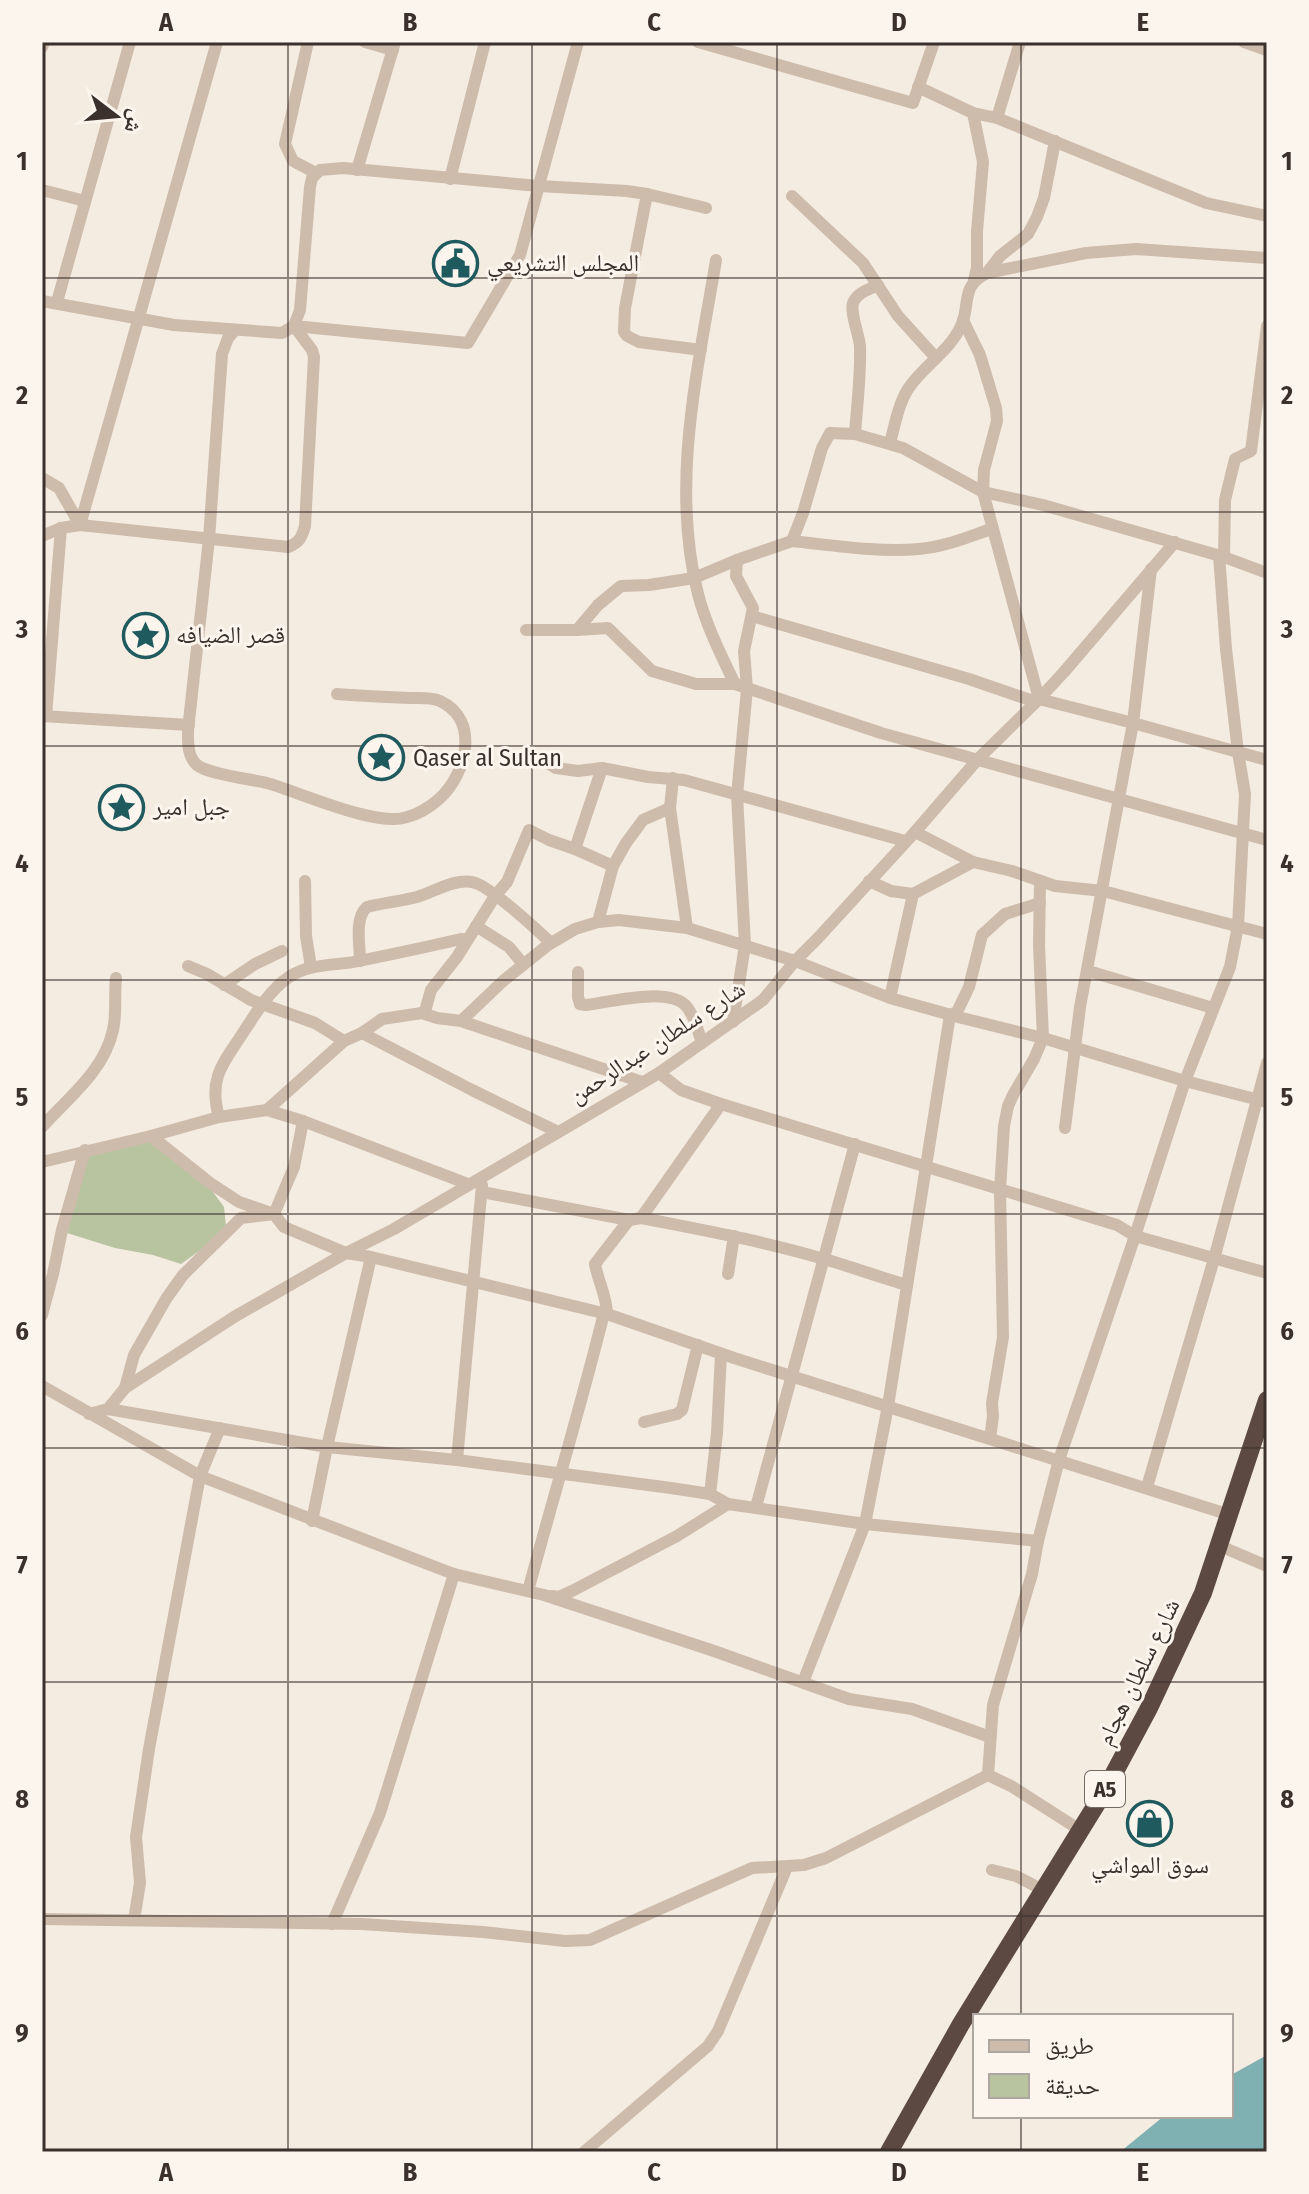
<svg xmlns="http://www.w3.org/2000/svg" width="1309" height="2194" font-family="'Fira Sans Condensed','Noto Naskh Arabic',sans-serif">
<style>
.green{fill:#b8c4a0}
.water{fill:#7fb0b2}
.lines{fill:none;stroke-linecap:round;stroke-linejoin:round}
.minor{stroke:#cdbbac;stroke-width:12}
.highway{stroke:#5c4a42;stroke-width:18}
.grid{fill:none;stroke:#3b302b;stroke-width:2;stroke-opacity:0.55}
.labels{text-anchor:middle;stroke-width:6;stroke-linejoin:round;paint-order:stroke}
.shield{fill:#fbf5ee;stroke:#756b66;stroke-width:2}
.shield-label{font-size:22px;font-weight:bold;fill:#3b302b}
.poi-label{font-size:24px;fill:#3b302b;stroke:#fbf5ee;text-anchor:start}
.street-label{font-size:24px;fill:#3b302b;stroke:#fbf5ee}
.neatline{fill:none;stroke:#3b302b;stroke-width:3}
.grid-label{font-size:26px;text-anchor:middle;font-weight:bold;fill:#3b302b}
</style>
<rect width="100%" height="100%" fill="#f4ebe1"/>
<path class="green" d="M152,1140L210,1188L224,1207L226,1227L202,1249L181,1264L153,1255L115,1248L67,1233L88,1154Z"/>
<path class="water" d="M1267,2055V2152H1120L1164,2116H1231V2075Z"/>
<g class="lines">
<g class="minor">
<path d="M308,42L285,144L293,161L316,173"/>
<path d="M365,42L393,50"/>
<path d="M698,42L913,103L934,42"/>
<path d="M1244,42L1267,50"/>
<path d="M42,47L44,42"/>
<path d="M918,87L973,113L997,118L1020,42"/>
<path d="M973,113L983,162L977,231V268L974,280"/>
<path d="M997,118L1206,203L1267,216"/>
<path d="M357,170L395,42"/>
<path d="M450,179L485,42"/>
<path d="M42,190L85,201"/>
<path d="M647,194L625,308L624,332L627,336L639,342L701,350"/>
<path d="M792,196L863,263L898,316L936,358"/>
<path d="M716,260C698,369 670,484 698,594C706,625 721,655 735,684"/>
<path d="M987,273L1000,256L1028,234L1037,217L1044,198L1055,141"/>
<path d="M42,301L174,325L282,333L294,326L468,343L520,255L578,42"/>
<path d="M57,302L130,42"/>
<path d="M963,320L980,355L996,408L997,421L984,470L983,492L1039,699L1133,723L1267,760"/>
<path d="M294,326L300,310L310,187L312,178L320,170L343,168L539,186L627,191L647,194L706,208"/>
<path d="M1267,326L1251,451L1235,459L1225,500L1224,557L1267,573"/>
<path d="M234,331L228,338L222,354L209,539L188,730C188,742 187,756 197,765C208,774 250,779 267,783C299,792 378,828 407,817C419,814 430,807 439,799C466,775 481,720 440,701C432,697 419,698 410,698C386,697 362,696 337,694"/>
<path d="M855,434C857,405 861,375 860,346C859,335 850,312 853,303C857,293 869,289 878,285"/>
<path d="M890,443C895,425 898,405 908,389C923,366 949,352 961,326C971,304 960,286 987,273L1086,253L1136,249L1267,258"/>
<path d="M42,478L59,488L80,525L288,547C299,543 302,537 305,526L314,357L312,350L294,326"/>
<path d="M42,536L61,528"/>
<path d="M792,541C831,545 880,553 919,549C944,547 968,537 991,529"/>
<path d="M752,616L969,679L1036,702"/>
<path d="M526,630H577L598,605L621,586L649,585L694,578L737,560"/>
<path d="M577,630L608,628L652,671L696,684H735L881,733L1267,840"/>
<path d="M42,716L189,725"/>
<path d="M46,716L61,528L80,525L217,42"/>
<path d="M551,765L556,768L578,771L602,768L648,777L684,780L905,841"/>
<path d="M673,778L670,808L687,928"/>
<path d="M915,832L973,862L1012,871L1055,886L1103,891L1267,934"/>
<path d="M575,849L602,768"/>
<path d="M305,881L306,936L311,967"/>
<path d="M869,881L891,891L913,894L973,862"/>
<path d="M598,922L613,866L626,843L643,820L670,808"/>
<path d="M476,926L509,947L523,964"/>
<path d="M360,961C360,945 354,918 367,907C384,903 401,901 417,897C434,892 453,879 472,882C488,884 537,930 551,943"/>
<path d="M188,966L207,974L251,1000L315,1023L344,1041"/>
<path d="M1088,971L1213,1008"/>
<path d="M578,972V997L580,1004L586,1005C610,1002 670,986 687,1007C695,1017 698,1031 702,1043"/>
<path d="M224,985L255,964L282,951"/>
<path d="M890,998L913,894"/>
<path d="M422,1013L425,1011L431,990L457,957L495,896L507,882L529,830L549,840L575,849L613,866"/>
<path d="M461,1021L503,981L548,945L575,929L598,922L619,920L687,928L795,961L890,998L962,1018L1043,1038L1185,1081L1267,1102"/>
<path d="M733,1022L745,945L737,795L747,689L744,651L753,608L736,576L737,560L792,541L803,513L822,448L830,433L855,434L903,448L983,492L1043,505L1224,557"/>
<path d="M362,1033L472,1090L558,1132"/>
<path d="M659,1073L681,1090L721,1104L1117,1225L1135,1236L1267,1273"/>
<path d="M267,1110L344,1041L362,1033L382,1019L422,1013L437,1018L461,1021L642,1082"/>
<path d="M219,1117C209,1082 220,1067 239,1039C253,1018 268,991 289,977C310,963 335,966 359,961C393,954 427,947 461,939L467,940"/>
<path d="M42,1127C69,1097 104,1071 113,1030C117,1013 114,995 116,978"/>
<path d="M1065,1128L1080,1007L1133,723L1151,569"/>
<path d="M151,1136L210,1183L239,1202L274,1214L284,1227L346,1253L371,1257L607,1314L734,1358L1230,1515"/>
<path d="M42,1162L151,1136L219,1117L267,1110L303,1121L468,1184"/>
<path d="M482,1192L629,1220L641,1218C702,1230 763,1241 824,1259C852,1267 879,1277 907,1285"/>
<path d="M641,1218L721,1104"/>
<path d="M728,1274L734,1236"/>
<path d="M607,1314C607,1297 598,1281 595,1264L629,1220"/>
<path d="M42,1315L53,1274L62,1230L85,1150"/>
<path d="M42,1386L200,1476L438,1568L454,1574L544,1595L714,1651L849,1699L912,1709L990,1737"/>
<path d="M125,1388L134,1355L166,1299L183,1275L241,1218L274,1214L294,1167L303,1121"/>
<path d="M108,1409L327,1447L457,1460L671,1488L710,1494L728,1504L865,1524L1038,1541"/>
<path d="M89,1414L108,1409L125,1388L234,1317L346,1253L394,1229L659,1073L763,1000L795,961L818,938L915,832L978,759L1039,699L1064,672L1175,542"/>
<path d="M644,1422L677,1414L682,1410L698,1345"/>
<path d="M990,1439L993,1416L992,1403L1003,1337L1000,1190L1004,1126L1008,1106L1013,1095L1034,1059L1043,1038L1039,945L1040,881"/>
<path d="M457,1460L482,1185"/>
<path d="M1147,1487L1214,1259L1267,1063"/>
<path d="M710,1494L717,1433L721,1354"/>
<path d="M756,1507L855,1144"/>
<path d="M312,1521L327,1447L371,1257"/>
<path d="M1220,1546L1267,1566"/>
<path d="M528,1591C553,1498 581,1406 604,1313"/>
<path d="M552,1596L559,1597L572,1591L677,1536L728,1504"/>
<path d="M803,1682L865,1524L888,1406L950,1015L957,1012L969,987L982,935L1005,914L1040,903"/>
<path d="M1080,1830L1011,1786L988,1775L993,1705L1032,1574L1038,1541L1059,1460L1135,1236L1185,1081L1230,967L1238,926L1245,794L1238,752L1226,649L1219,555"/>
<path d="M992,1870L1016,1876L1045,1891"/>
<path d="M42,1919L362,1924L483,1932L565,1941L590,1940L752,1868L804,1865L826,1858L988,1775"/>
<path d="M134,1920L140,1883L136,1837L149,1749L200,1476L220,1428"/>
<path d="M332,1924L380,1813L454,1574"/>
<path d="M584,2152L708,2046L718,2031L787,1867"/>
</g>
<path class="highway" d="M889,2152L961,2024L1104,1792L1149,1708L1203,1593L1267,1400"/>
</g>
<path class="grid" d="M288,42V2152M532,42V2152M777,42V2152M1021,42V2016M42,278H1267M42,512H1267M42,746H1267M42,980H1267M42,1214H1267M42,1448H1267M42,1682H1267M42,1916H1267M1021,2116V2152"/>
<defs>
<symbol id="civic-ring" viewBox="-11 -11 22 22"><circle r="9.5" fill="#fbf5ee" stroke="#1f5a5e" stroke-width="1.5"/><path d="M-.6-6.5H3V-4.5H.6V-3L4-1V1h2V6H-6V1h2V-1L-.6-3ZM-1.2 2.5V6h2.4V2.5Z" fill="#1f5a5e"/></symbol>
<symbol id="sight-ring" viewBox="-11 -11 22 22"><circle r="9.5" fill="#fbf5ee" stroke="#1f5a5e" stroke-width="1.5"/><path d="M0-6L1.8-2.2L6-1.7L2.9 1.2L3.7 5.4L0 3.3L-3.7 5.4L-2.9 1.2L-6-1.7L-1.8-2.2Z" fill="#1f5a5e"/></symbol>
<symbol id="shop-ring" viewBox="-11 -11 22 22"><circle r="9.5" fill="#fbf5ee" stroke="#1f5a5e" stroke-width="1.5"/><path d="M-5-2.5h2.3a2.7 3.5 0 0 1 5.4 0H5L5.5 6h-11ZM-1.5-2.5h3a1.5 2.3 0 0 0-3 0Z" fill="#1f5a5e"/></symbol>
</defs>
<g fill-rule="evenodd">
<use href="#civic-ring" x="430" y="238" width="51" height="51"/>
<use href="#sight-ring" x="120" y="610" width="51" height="51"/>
<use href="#sight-ring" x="356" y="732" width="51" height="51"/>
<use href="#sight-ring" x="96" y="782" width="51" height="51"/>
<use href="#shop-ring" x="1124" y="1798" width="51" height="51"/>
</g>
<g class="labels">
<rect class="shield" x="1085" y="1771" width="40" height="36" rx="6"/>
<g class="shield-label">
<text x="1105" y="1797">A5</text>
</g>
<g class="poi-label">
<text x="487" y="271">المجلس التشريعي</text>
<text x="176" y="643">قصر الضيافه</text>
<text x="413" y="766">Qaser al Sultan</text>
<text x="153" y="815">جبل امير</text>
<text x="1150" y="1873" text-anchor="middle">سوق المواشي</text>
</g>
<g class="street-label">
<text transform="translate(657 1042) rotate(-33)" y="8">شارع سلطان عبدالرحمن</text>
<text transform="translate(1138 1672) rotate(-64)" y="8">شارع سلطان هجام</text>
</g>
</g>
<rect width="1309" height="2194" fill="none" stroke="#fbf5ee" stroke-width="88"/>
<rect x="973" y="2014" width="260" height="104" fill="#fbf5ee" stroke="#aea6a0" stroke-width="2"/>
<rect x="989" y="2040" width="40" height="12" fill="#cdbbac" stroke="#aea6a0" stroke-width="2"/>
<text x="1045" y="2054" font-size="24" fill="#3b302b">طريق</text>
<rect x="989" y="2074" width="40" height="24" fill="#b8c4a0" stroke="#aea6a0" stroke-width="2"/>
<text x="1045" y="2094" font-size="24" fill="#3b302b">حديقة</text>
<g transform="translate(116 116) rotate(106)" stroke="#fbf5ee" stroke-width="6" paint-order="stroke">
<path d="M0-6L14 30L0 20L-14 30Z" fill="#3b302b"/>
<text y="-12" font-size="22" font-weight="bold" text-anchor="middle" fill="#3b302b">ش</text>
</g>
<rect x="44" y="44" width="1221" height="2106" class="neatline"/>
<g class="grid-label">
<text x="166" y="31">A</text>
<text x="410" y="31">B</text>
<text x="654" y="31">C</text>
<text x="899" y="31">D</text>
<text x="1143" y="31">E</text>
<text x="22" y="170">1</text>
<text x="1287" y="170">1</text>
<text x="22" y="404">2</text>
<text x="1287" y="404">2</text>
<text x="22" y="638">3</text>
<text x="1287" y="638">3</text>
<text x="22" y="872">4</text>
<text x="1287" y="872">4</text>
<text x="22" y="1106">5</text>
<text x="1287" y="1106">5</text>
<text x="22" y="1340">6</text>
<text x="1287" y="1340">6</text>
<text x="22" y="1574">7</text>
<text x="1287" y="1574">7</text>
<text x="22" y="1808">8</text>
<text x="1287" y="1808">8</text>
<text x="22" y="2042">9</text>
<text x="1287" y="2042">9</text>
<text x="166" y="2181">A</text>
<text x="410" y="2181">B</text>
<text x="654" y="2181">C</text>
<text x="899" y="2181">D</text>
<text x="1143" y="2181">E</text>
</g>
</svg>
